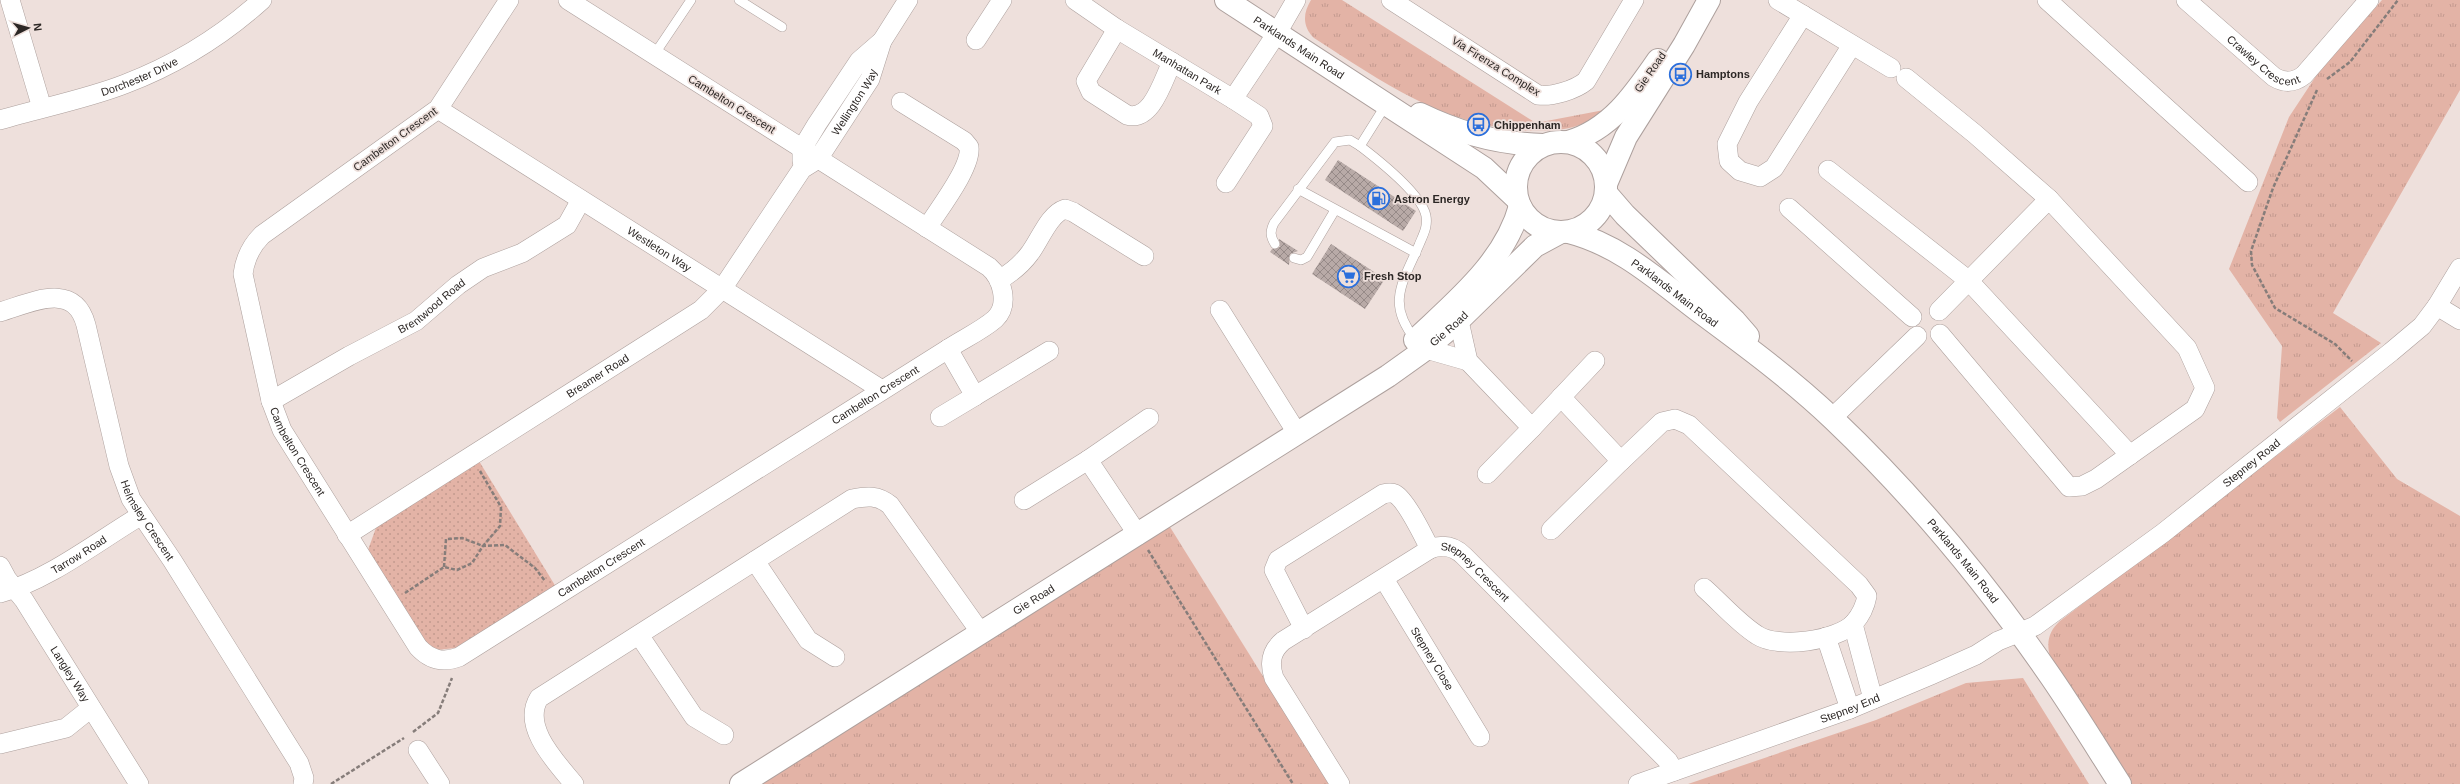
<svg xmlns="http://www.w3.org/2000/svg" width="2460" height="784" font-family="Helvetica,sans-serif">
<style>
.grass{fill:url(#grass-tufts)}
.park{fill:url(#park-dots)}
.building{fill:url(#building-cross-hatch)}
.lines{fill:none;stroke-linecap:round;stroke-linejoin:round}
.service-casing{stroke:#ada09d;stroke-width:10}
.minor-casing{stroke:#ada09d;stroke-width:20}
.tertiary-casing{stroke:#ada09d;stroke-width:24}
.path{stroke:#867d7a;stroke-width:2.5;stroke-dasharray:4 2;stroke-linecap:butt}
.service{stroke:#fff;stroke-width:9}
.minor{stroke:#fff;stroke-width:19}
.tertiary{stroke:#fff;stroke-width:22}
.labels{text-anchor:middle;stroke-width:3.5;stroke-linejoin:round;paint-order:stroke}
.street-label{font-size:11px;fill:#2c2725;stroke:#eee0dc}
.poi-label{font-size:11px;font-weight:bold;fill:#2c2725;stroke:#eee0dc;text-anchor:start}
</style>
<defs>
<pattern id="grass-tufts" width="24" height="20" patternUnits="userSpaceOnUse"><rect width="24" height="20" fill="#e3b3a6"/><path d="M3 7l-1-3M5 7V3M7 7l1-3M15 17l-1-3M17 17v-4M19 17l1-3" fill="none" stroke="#c39a8f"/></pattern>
<pattern id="park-dots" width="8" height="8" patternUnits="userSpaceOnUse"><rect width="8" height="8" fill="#e3b3a6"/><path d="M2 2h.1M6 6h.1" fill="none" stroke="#c39a8f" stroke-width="1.8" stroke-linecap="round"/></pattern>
<pattern id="building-cross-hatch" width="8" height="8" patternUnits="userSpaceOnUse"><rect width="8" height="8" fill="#b8aaa7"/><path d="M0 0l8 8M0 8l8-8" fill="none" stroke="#968a88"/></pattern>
</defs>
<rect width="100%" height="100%" fill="#eee0dc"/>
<g class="grass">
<path d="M1311,0H1342L1536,123L1604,110C1584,128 1562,131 1537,131C1447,129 1386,84 1314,38C1302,26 1303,13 1311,0Z"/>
<path d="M2382,0H2460V90L2333,313L2381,343L2280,422L2277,418L2282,346L2229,269L2289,117L2318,73Z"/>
<path d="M2340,407L2397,479L2460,516V784H2131L2050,656C2046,642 2049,631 2060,621Z"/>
<path d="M1170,527L1330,784H754Z"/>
<path d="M2023,678L2089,784H1688L1876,720L1966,683Z"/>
</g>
<path class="park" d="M479,461L556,587L455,648L437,650L425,645L368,550L377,525Z"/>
<g class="building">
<path d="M1338,160L1416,211L1403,231L1325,180Z"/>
<path d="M1279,239L1298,251L1290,254L1289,265L1270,252L1272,249L1280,247Z"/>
<path d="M1331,244L1385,279L1365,309L1312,274Z"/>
</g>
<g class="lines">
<defs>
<g id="service">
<path d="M739,0L782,27"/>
<path d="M654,55L691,0"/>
<path d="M1360,146L1387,103"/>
<path d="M1298,189L1416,253"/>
<path d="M1275,244C1270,236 1270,231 1274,223L1335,142L1350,140L1360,146C1377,159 1422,194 1426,216C1428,227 1423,235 1419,245C1403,282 1386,303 1415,339"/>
<path d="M1294,258L1301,260L1307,257L1335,210"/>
</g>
<g id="minor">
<path d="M10,0L42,108"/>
<path id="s1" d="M509,0L438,109L262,235C251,246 245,258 243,274L271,401L282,430L418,647C430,660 443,663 459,657L948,349C963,339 981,331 995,319C1010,305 1002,278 989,267L568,0"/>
<path id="s2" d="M1075,0L1117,29L1233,99L1277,33L1296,0"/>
<path d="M1391,0L1538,95C1552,97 1575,90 1586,81L1634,0"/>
<path d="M1778,0L1891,68"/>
<path d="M2047,0L2248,182"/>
<path id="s3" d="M2186,0L2274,77C2284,83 2294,83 2304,75L2369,0"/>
<path d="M1803,15L1748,102L1727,144L1729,161L1740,171L1760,177L1774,168L1852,45"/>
<path d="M1117,29L1086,81L1091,92L1127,115C1152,122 1163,80 1172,62"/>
<path d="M976,40L1002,0"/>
<path d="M1906,78L1975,134L2049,199"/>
<path d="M901,102L964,141L969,147C972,167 938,210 927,228"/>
<path id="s4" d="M438,109L882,390"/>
<path id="s5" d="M0,120C40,108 87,99 125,84C175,65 222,36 262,0"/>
<path d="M802,161V149L817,124L859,61L882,41"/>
<path d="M1828,170L1968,280L2130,455"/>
<path d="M1226,183L1263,126L1259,116L1233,99"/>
<path d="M1789,208L1912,317"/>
<path d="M999,280C1011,273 1022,264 1030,253C1040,240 1049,214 1065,209L1073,212L1144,256"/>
<path d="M2437,306L2460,320"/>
<path d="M1220,310L1297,433"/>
<path d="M1939,311L2049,199L2187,348L2205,388L2195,409L2096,479L2082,486L2069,487L1940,334"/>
<path id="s6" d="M0,312C31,303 74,280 86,325L119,466L131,499L172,560L299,763L304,778L303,784"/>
<path d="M1459,321L1468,361L1532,428L1487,474"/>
<path d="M948,349L975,396L1049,351"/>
<path d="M1426,349L1468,361"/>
<path d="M1561,397L1621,461L1662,422L1675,419L1689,425L1859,585L1867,596C1865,607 1861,615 1854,623C1837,641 1778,649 1757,635C1738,623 1721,603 1704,588"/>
<path id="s7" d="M271,401L349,356L416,321L458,285L483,268L522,253L567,225L581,200"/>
<path d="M940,417L975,396"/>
<path d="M1832,418L1917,336"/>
<path d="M1532,428L1595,361"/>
<path d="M1024,500L1088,460"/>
<path d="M1551,530L1621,461"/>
<path id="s8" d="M347,535L701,310L722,289L802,169L818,159L870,79L882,41L908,0"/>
<path d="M1138,535L1088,460L1149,418"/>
<path d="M755,561L808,640L835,657"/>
<path id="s9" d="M0,566L7,579L24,600L139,784"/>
<path id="s10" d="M1384,579L1480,737"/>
<path id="s11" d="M0,593C47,581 98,541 140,516"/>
<path d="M1853,624L1873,699"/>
<path d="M1304,629L1276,574L1274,570L1278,560L1383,494C1387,493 1391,492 1395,494C1406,500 1424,537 1430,549"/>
<path d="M639,635L694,717L724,735"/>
<path d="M1826,637L1850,709"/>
<path d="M0,744L66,728L91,708"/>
<path d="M418,750L440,784"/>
<path d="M574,784C557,763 521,727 539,698L852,499C867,496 878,495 890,505L981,633"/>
<path id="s12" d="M1340,784L1274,678C1269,663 1271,651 1283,641L1430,549C1443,544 1454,546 1464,556L1668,761L1674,771"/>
<path id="s13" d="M1638,784L1850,709L1931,675L1976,655L1998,641L2035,626L2163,533L2391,352L2422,326L2437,306L2460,268"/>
</g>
<g id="tertiary">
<path id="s14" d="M1226,0L1484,168L1517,199"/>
<path d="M1420,114C1459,133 1499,144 1543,145"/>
<circle cx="1561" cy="187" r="45"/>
<path d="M1568,142C1610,130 1634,95 1658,60"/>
<path d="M1606,184L1626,137L1684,45L1709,0"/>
<path d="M1606,193L1625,215L1735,321L1748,336"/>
<path id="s15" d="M1569,232C1620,245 1659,281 1700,312C1746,346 1792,380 1833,419C1915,497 1987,584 2051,677C2075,712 2097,748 2120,784"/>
<path d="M1415,340C1455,302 1505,262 1520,206"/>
<path id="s16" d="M741,784L1388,376L1423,351L1456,323L1535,246L1561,232"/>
</g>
</defs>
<use href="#service" class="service-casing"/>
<use href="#minor" class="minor-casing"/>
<use href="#tertiary" class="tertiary-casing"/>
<g class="path">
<path d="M2327,79L2350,62L2398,0"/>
<path d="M2317,90L2273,188L2251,251L2252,265L2275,308L2335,344L2352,361"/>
<path d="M1148,550L1293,784"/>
<path d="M444,567L446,539L462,538L483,546L500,526L501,507L480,471"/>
<path d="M405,593L444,567L457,570L472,563L483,546L505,545L535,568L545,581"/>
<path d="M413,732L438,713L452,678"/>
<path d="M331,784L404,738"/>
</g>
<use href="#service" class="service"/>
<use href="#minor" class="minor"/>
<use href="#tertiary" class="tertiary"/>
</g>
<defs>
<symbol id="bus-ring" viewBox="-11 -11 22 22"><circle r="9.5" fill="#eee0dc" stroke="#2b6fdc" stroke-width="1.5"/><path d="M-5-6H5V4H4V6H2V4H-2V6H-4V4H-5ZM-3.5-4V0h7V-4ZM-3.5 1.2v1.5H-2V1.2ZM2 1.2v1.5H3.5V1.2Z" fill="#2b6fdc"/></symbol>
<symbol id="fuel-ring" viewBox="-11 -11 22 22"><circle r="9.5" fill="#eee0dc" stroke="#2b6fdc" stroke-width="1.5"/><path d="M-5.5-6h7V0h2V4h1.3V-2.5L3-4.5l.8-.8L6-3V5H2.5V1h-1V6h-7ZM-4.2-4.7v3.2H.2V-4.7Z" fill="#2b6fdc"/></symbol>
<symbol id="supermarket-ring" viewBox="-11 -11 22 22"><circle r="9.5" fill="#eee0dc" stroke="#2b6fdc" stroke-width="1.5"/><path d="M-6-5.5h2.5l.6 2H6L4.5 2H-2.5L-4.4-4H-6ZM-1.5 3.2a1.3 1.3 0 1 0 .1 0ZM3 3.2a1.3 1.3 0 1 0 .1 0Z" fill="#2b6fdc"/></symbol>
</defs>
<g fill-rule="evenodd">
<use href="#bus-ring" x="1668" y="62" width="25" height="25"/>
<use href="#bus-ring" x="1466" y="112" width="25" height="25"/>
<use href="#fuel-ring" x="1366" y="186" width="25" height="25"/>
<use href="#supermarket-ring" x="1336" y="264" width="25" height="25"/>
</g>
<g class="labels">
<g class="street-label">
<text dy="4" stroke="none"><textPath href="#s14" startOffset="87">Parklands Main Road</textPath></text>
<text dy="4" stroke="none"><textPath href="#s3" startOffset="100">Crawley Crescent</textPath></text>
<text transform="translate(1496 66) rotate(32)" y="4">Via Firenza Complex</text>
<text dy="4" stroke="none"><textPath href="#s2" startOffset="133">Manhattan Park</textPath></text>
<text transform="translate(1650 72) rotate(-55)" y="4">Gie Road</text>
<text dy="4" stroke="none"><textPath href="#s5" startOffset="146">Dorchester Drive</textPath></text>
<text dy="4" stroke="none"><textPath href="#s8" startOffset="680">Wellington Way</textPath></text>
<text transform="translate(732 104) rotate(32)" y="4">Cambelton Crescent</text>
<text transform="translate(395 139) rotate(-36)" y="4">Cambelton Crescent</text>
<text dy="4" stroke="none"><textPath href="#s4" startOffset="262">Westleton Way</textPath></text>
<text dy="4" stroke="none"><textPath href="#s15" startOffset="123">Parklands Main Road</textPath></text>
<text dy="4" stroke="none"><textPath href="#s7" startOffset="187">Brentwood Road</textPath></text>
<text dy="4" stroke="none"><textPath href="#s16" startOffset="842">Gie Road</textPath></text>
<text dy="4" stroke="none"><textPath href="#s8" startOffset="297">Breamer Road</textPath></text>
<text dy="4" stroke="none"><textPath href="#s1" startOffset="1345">Cambelton Crescent</textPath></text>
<text dy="4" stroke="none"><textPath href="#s1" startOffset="578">Cambelton Crescent</textPath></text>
<text dy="4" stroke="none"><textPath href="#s13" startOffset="699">Stepney Road</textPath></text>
<text dy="4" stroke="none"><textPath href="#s6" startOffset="308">Helmsley Crescent</textPath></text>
<text dy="4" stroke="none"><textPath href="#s11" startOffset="88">Tarrow Road</textPath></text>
<text dy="4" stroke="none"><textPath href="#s15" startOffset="518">Parklands Main Road</textPath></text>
<text dy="4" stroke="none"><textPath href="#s1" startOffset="1021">Cambelton Crescent</textPath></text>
<text dy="4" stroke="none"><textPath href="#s12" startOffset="394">Stepney Crescent</textPath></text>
<text dy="4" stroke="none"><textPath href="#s16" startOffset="346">Gie Road</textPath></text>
<text dy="4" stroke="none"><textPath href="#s10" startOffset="93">Stepney Close</textPath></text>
<text dy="4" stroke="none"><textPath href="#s9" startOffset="129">Langley Way</textPath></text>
<text dy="4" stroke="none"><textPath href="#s13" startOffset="225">Stepney End</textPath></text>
</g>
<g class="poi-label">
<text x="1696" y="78">Hamptons</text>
<text x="1494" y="129">Chippenham</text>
<text x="1394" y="203">Astron Energy</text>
<text x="1364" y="280">Fresh Stop</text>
</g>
</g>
<g transform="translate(28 28) rotate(84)" stroke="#eee0dc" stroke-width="3" paint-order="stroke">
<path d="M0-3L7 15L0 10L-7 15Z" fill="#2c2725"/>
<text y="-6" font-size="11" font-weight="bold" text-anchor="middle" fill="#2c2725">N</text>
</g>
</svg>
